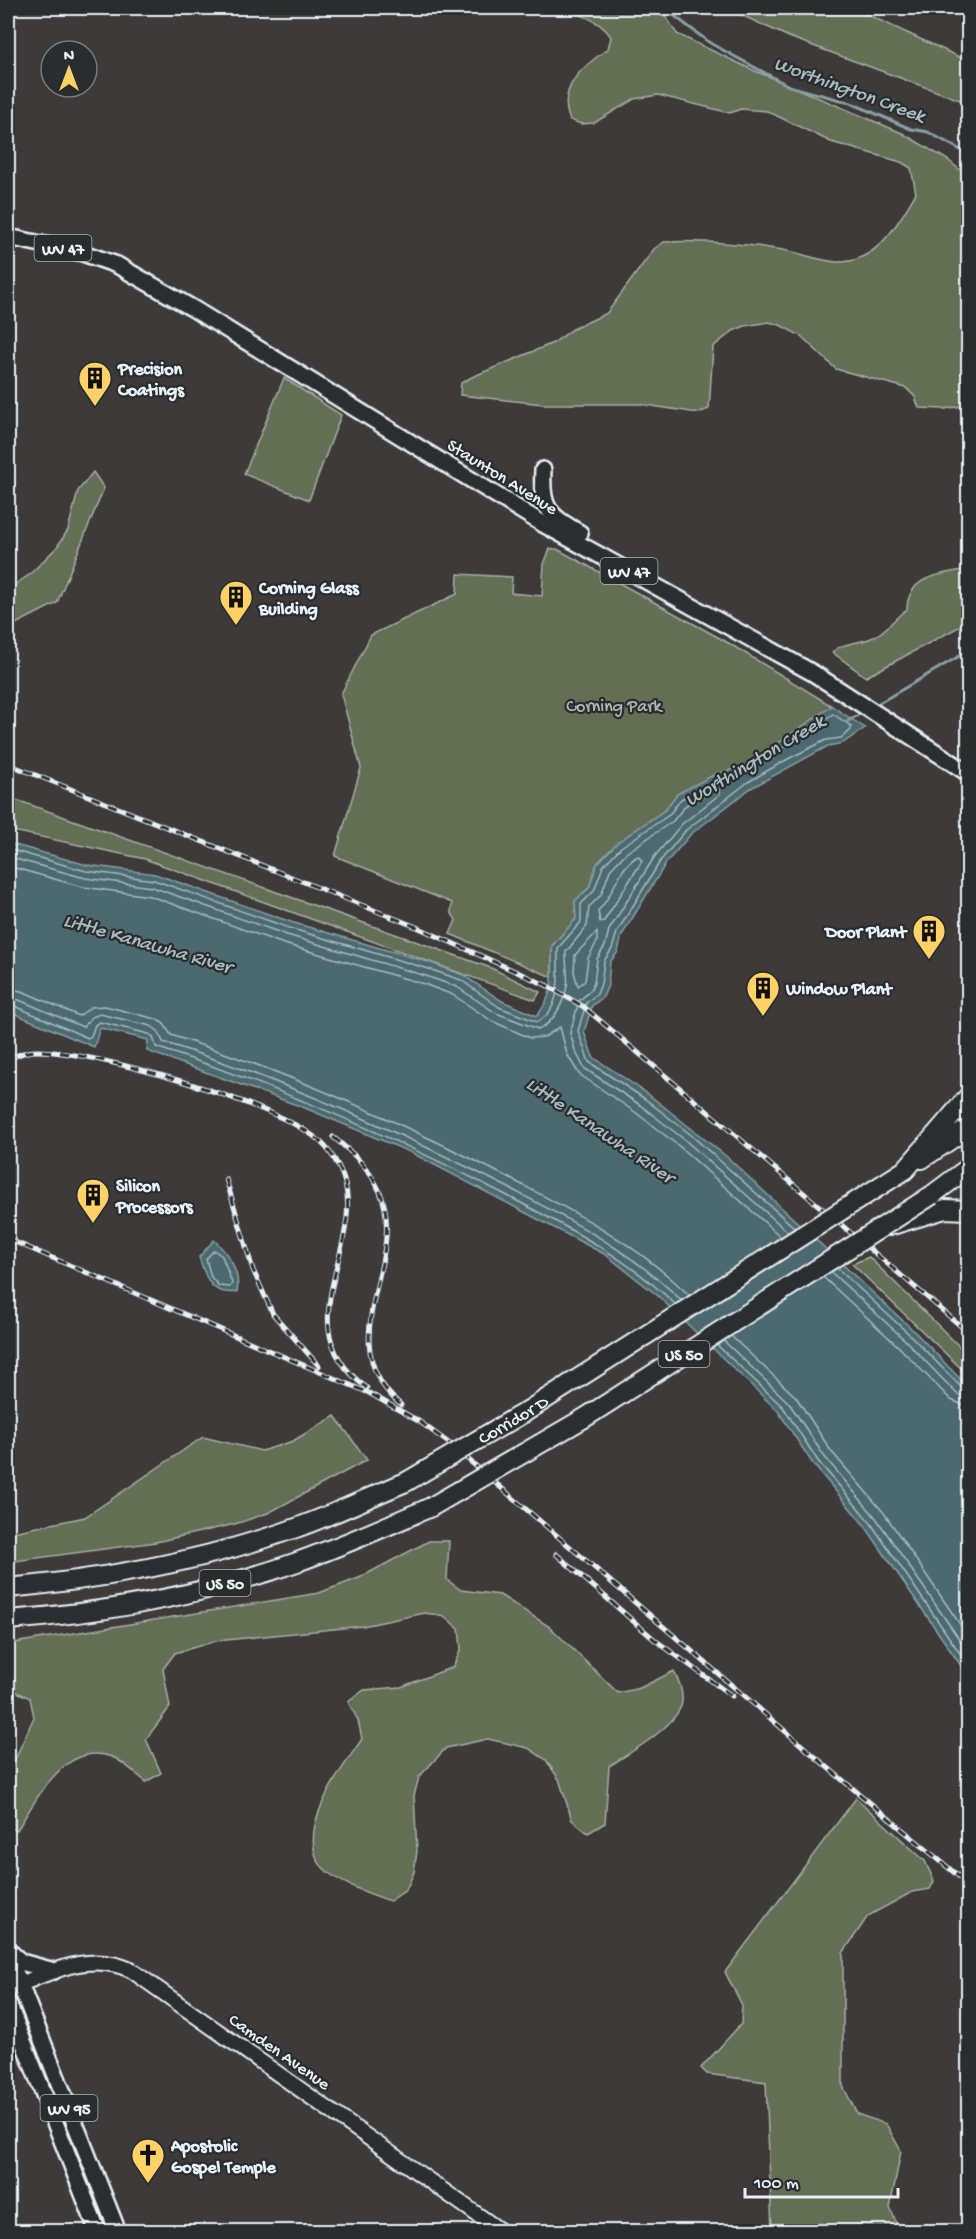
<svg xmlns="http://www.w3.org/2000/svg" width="976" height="2239" font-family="'Gochi Hand',sans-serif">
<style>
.green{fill:#636e55;stroke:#a6b0a6;stroke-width:1.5}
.water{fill:#4b696e;stroke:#8a9fa5;stroke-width:1.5}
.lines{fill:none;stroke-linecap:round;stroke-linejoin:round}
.shore{stroke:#a9bbc1;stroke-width:1.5}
.stream{stroke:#8a9fa5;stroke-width:3}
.secondary-casing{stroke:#e8f1f8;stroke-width:18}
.primary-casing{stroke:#e8f1f8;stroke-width:20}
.highway-casing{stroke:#e8f1f8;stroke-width:22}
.secondary{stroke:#2a2d2e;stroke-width:14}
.primary{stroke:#2a2d2e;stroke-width:15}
.highway{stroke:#2a2d2e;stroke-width:18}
.rail-casing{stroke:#e8f1f8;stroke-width:5}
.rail{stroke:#2a2d2e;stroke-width:3;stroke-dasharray:9;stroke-linecap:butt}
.highway-bridge-casing{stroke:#e8f1f8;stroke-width:22;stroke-linecap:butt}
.highway-bridge{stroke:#2a2d2e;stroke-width:18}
.labels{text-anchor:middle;stroke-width:4.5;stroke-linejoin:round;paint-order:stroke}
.shield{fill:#2a2d2e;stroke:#afb6bb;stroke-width:1.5}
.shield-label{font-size:16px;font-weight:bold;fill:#e8f1f8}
.poi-label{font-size:18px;font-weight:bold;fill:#e8f1f8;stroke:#2a2d2e;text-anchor:start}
.street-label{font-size:18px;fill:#e8f1f8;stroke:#2a2d2e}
.park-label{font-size:18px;fill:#acb6af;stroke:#2a2d2e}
.water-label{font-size:20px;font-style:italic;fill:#a9bbc1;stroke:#2a2d2e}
</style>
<rect width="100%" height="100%" fill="#3d3a39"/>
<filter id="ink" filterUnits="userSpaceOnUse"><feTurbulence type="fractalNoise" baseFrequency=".0167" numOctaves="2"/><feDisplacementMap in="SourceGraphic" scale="12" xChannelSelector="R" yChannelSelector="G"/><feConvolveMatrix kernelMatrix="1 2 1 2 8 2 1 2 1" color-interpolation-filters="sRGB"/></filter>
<g filter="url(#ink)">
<g class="green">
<path d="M562,8H660L677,34L755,71L902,133L948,160L968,177V405L944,409L919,408L915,397L906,388L836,369L801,336L780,325L769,322L745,326L733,331L713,347L709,409L698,413L639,404H543L460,395L461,383L472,377L553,343L573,329L607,313L654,249L664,242C698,240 749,244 783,250C801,253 819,261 837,262C877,264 899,222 916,193L911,168L901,162L831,142L767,111L741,109L730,113L658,95L634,99L594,123L581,124L570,120C556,88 584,65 608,49L611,37C599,18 580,16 562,8Z"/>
<path d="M726,8H853L968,61V103L789,37Z"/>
<path d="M284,378L341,415L309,500L244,474Z"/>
<path d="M93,472L104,488L57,603L8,628V589L29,575L57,547L68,530L78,491Z"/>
<path d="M550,549H557L725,641L832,706L747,765L714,775L677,794L665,810L618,842L597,864L589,888L575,901L576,919L552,946V977L450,934L456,920L451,912L452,903L335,856L361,768L341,694L371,635L457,594L458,574L512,577L511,593L542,596L544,564Z"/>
<path d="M968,569V622L866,677L832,652C845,642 855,644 869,639C884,634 894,618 907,609C908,575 942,574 968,569Z"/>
<path d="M8,797L491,968L540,992L535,1000L145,859L8,830Z"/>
<path d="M869,1257L963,1350L968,1349V1375L852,1264Z"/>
<path d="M335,1416L367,1460L268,1513L235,1524L156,1542L8,1562V1533L85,1517L203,1437L262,1451L293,1441Z"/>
<path d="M429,1541H449L447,1580L461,1590L500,1595L550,1627L618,1693L640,1688L674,1671C679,1682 683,1690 682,1702C679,1725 628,1754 609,1766L605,1823L588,1833L572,1820L559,1779L546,1760L528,1748L488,1739L446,1748L419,1777L414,1796L417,1851L414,1872L406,1890L390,1901C370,1894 328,1880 318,1861C299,1823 342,1769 362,1739L358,1720L348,1702L364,1690L401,1687L453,1667L461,1649L459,1629L444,1616L425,1613L363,1626L216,1641L175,1653L163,1669L170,1707L146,1739L161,1773L146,1782C136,1774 123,1761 112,1757C65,1740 37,1799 17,1830L8,1828V1775L34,1717L30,1698L8,1688V1644L319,1593L359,1578Z"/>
<path d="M856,1798L925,1861L934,1881L930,1889L912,1892L868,1916L843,1953V2086L857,2114L886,2124L901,2151L890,2208L900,2231H772L766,2082L707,2074L701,2068L741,2024L742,2005L725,1972Z"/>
</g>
<g class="water">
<path d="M832,706L865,728L843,743L828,746L751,788L691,834L666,863L622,935L618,952L610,962L608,985L603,997L592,1006L584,1032L593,1057L648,1094L727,1157L914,1331L968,1387V1676L865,1526L813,1464L778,1411L657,1295L606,1255L412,1153L305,1108L147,1051L148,1040L100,1028L94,1047L8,1011V843L87,865L155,874L291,922L431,963L463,975L502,1001L537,1016C556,991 552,976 552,946L576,919L575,901L589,888L597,864L618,842L665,810L677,794L714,775L747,765Z"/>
<path d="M214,1240C228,1253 241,1272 237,1292C211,1296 206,1279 199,1257Z"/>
</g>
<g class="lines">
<g class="shore">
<path d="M8,849L86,871L154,880L289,928L429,969L461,980L499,1007L537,1022C564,1009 557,971 558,948L581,922V904L594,891L603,866L621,847L669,815L681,799L716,781L750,770L833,714L851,726V730L841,738L826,740L786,760L748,782L686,830L661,860L617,932L612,949L604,961L601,984L597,994L586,1003L578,1031L589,1062L645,1099L690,1134L795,1228"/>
<path d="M638,856L642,861L604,921L600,922L598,911C615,894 616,869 638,856Z"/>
<path d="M8,857L85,878L152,887L287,935L426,976L457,987L496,1013L538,1029C554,1024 564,1001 567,986C569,976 565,962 566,952L587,926L589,907L601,895L610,870L626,853L673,821L686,805L719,789L720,794L682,824L655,856L609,930L605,946L597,959L594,983L591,990L579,1001L570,1033L575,1050L584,1068L640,1105L685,1140L788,1232"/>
<path d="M8,866L83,887L150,896L284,944L424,984L453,995L492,1021L530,1038L544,1037L560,1027L567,1054L579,1074L635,1112L680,1147L781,1237"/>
<path d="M597,932V942L588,958L585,981L578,986L574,972L575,955Z"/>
<path d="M8,989L22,991L79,1016L91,1007L105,1006L156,1019L164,1024L171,1035C287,1072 399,1121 507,1177C574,1212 634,1241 689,1295"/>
<path d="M8,998L19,1000L83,1027L92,1017L100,1014L151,1026L158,1031L163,1042C282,1080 396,1130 507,1187C570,1220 630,1250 681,1300"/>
<path d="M8,1006L17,1007L88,1038L91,1036L95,1025L100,1022L149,1034L153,1037L156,1047C276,1086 392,1136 504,1194C565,1226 625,1256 675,1304"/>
<path d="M214,1250L222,1256L232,1283L230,1287L219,1286L211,1277L206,1259Z"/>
<path d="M837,1268L910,1335L962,1388L968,1390"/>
<path d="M831,1272L905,1340L957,1394L968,1398"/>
<path d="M823,1277L899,1347L951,1400L968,1407"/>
<path d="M731,1336L796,1397L831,1451L884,1513L968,1636"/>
<path d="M724,1341L789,1403L824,1456L876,1518L968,1652"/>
<path d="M717,1345L783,1407L818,1461L870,1522L968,1665"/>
</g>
<g class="stream">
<path d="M664,8L710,43L789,86L851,103L911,129L928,132L968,154"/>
<path d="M874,706L968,651"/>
<path d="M848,721L863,712"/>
</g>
<defs>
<path id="secondary" d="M8,1989C49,1974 87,1950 131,1970L502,2232"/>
<g id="primary">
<path d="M8,237L83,253L117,265L192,308L543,524L813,673L968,773"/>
<path d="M543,470C541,508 547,514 580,533"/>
<path d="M8,1950L21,1962L54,1971"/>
<path d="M8,1954L118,2232"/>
<path d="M8,2003L98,2232"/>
</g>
<g id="highway">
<path d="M922,1159L968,1128"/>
<path d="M905,1170L968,1097"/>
<path d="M932,1195L968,1168"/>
<path d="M889,1226L945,1209L968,1210"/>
<path d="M8,1588C106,1579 203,1561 296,1528C333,1515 369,1497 406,1482"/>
<path d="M8,1620C106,1613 204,1595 297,1562C342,1546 387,1526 431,1507"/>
</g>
</defs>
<use href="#secondary" class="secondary-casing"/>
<use href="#primary" class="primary-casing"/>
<use href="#highway" class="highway-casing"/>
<use href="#secondary" class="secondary"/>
<use href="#primary" class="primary"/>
<use href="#highway" class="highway"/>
<defs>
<g id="rail">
<path d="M8,764L419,928L546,985L584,1007L616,1034L968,1332"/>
<path d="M8,1060C16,1055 27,1051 37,1051C94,1051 275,1103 317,1139C329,1148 340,1166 344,1180C365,1249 283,1327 367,1388"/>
<path d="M333,1137C353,1153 369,1167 380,1192C409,1260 327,1343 401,1405"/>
<path d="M226,1179L253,1270L273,1314L319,1366"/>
<path d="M8,1239L369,1393L420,1422L450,1444L833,1772L968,1884"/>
<path d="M556,1554L655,1640L732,1696"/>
</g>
</defs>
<use href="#rail" class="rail-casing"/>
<use href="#rail" class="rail"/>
<defs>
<g id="highway-bridge">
<path id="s1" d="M406,1482L527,1411L905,1170"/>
<path d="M431,1507L586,1417L932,1195"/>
</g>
</defs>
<use href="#highway-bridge" class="highway-bridge-casing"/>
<use href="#highway-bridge" class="highway-bridge"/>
</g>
</g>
<defs>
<symbol id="building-pin" viewBox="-11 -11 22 30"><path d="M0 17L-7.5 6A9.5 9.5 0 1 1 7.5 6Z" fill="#ffd166" stroke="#2a2d2e"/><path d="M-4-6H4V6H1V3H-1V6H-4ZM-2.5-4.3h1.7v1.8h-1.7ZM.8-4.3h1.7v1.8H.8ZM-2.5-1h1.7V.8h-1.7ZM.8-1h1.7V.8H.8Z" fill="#111"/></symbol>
<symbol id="church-pin" viewBox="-11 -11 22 30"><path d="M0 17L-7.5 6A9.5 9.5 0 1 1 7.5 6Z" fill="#ffd166" stroke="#2a2d2e"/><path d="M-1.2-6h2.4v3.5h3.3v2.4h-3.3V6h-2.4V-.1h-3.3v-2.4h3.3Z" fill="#111"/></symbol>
</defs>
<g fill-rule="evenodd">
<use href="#building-pin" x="76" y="359" width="38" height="52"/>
<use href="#building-pin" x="217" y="578" width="38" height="52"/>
<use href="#building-pin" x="910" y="912" width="38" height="52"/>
<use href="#building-pin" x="744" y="969" width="38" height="52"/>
<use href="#building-pin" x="74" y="1176" width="38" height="52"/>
<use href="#church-pin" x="129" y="2136" width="38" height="52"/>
</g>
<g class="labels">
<g class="shield">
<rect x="34.5" y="235" width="57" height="26" rx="4.5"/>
<rect x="600.5" y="558" width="57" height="26" rx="4.5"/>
<rect x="658.5" y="1341" width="51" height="26" rx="4.5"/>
<rect x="199.5" y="1570" width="51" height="26" rx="4.5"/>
<rect x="40.5" y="2095" width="57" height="26" rx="4.5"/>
</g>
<g class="shield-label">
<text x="63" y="254">WV 47</text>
<text x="629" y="577">WV 47</text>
<text x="684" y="1360">US 50</text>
<text x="225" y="1589">US 50</text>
<text x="69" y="2114">WV 95</text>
</g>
<g class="poi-label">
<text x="118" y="374">Precision<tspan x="118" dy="21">Coatings</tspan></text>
<text x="259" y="593">Corning Glass<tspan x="259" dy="21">Building</tspan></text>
<text x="906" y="937" text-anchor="end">Door Plant</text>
<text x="786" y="994">Window Plant</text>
<text x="116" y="1191">Silicon<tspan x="116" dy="21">Processors</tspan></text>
<text x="171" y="2151">Apostolic<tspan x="171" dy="21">Gospel Temple</tspan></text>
</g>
<g class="street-label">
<text transform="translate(503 476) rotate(32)" y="6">Staunton Avenue</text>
<text dy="6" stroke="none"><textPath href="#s1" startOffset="124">Corridor D</textPath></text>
<text transform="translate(280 2051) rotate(35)" y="6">Camden Avenue</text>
</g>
<g class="park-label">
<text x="614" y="711">Corning Park</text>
</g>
<g class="water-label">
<text transform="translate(850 88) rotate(20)" y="7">Worthington Creek</text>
<text transform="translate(754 759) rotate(-31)" y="7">Worthington Creek</text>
<text transform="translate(148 942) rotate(16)" y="7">Little Kanawha River</text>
<text transform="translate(601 1129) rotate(34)" y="7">Little Kanawha River</text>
</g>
</g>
<rect width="976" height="2239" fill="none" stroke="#2a2d2e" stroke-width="30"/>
<rect x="15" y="15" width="946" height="2209" fill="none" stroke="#e8f1f8" stroke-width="2" filter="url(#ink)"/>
<g transform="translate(69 69)"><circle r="28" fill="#2a2d2e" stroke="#767b7f" stroke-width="1.5"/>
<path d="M0-4.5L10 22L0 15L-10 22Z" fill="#ffd166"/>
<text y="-9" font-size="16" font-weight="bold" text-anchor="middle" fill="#e8f1f8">N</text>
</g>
<path d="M745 2188v9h153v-9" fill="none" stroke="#e8f1f8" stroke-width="3"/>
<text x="754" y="2188" font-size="18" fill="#e8f1f8" stroke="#2a2d2e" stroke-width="4.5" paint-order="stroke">100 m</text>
</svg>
